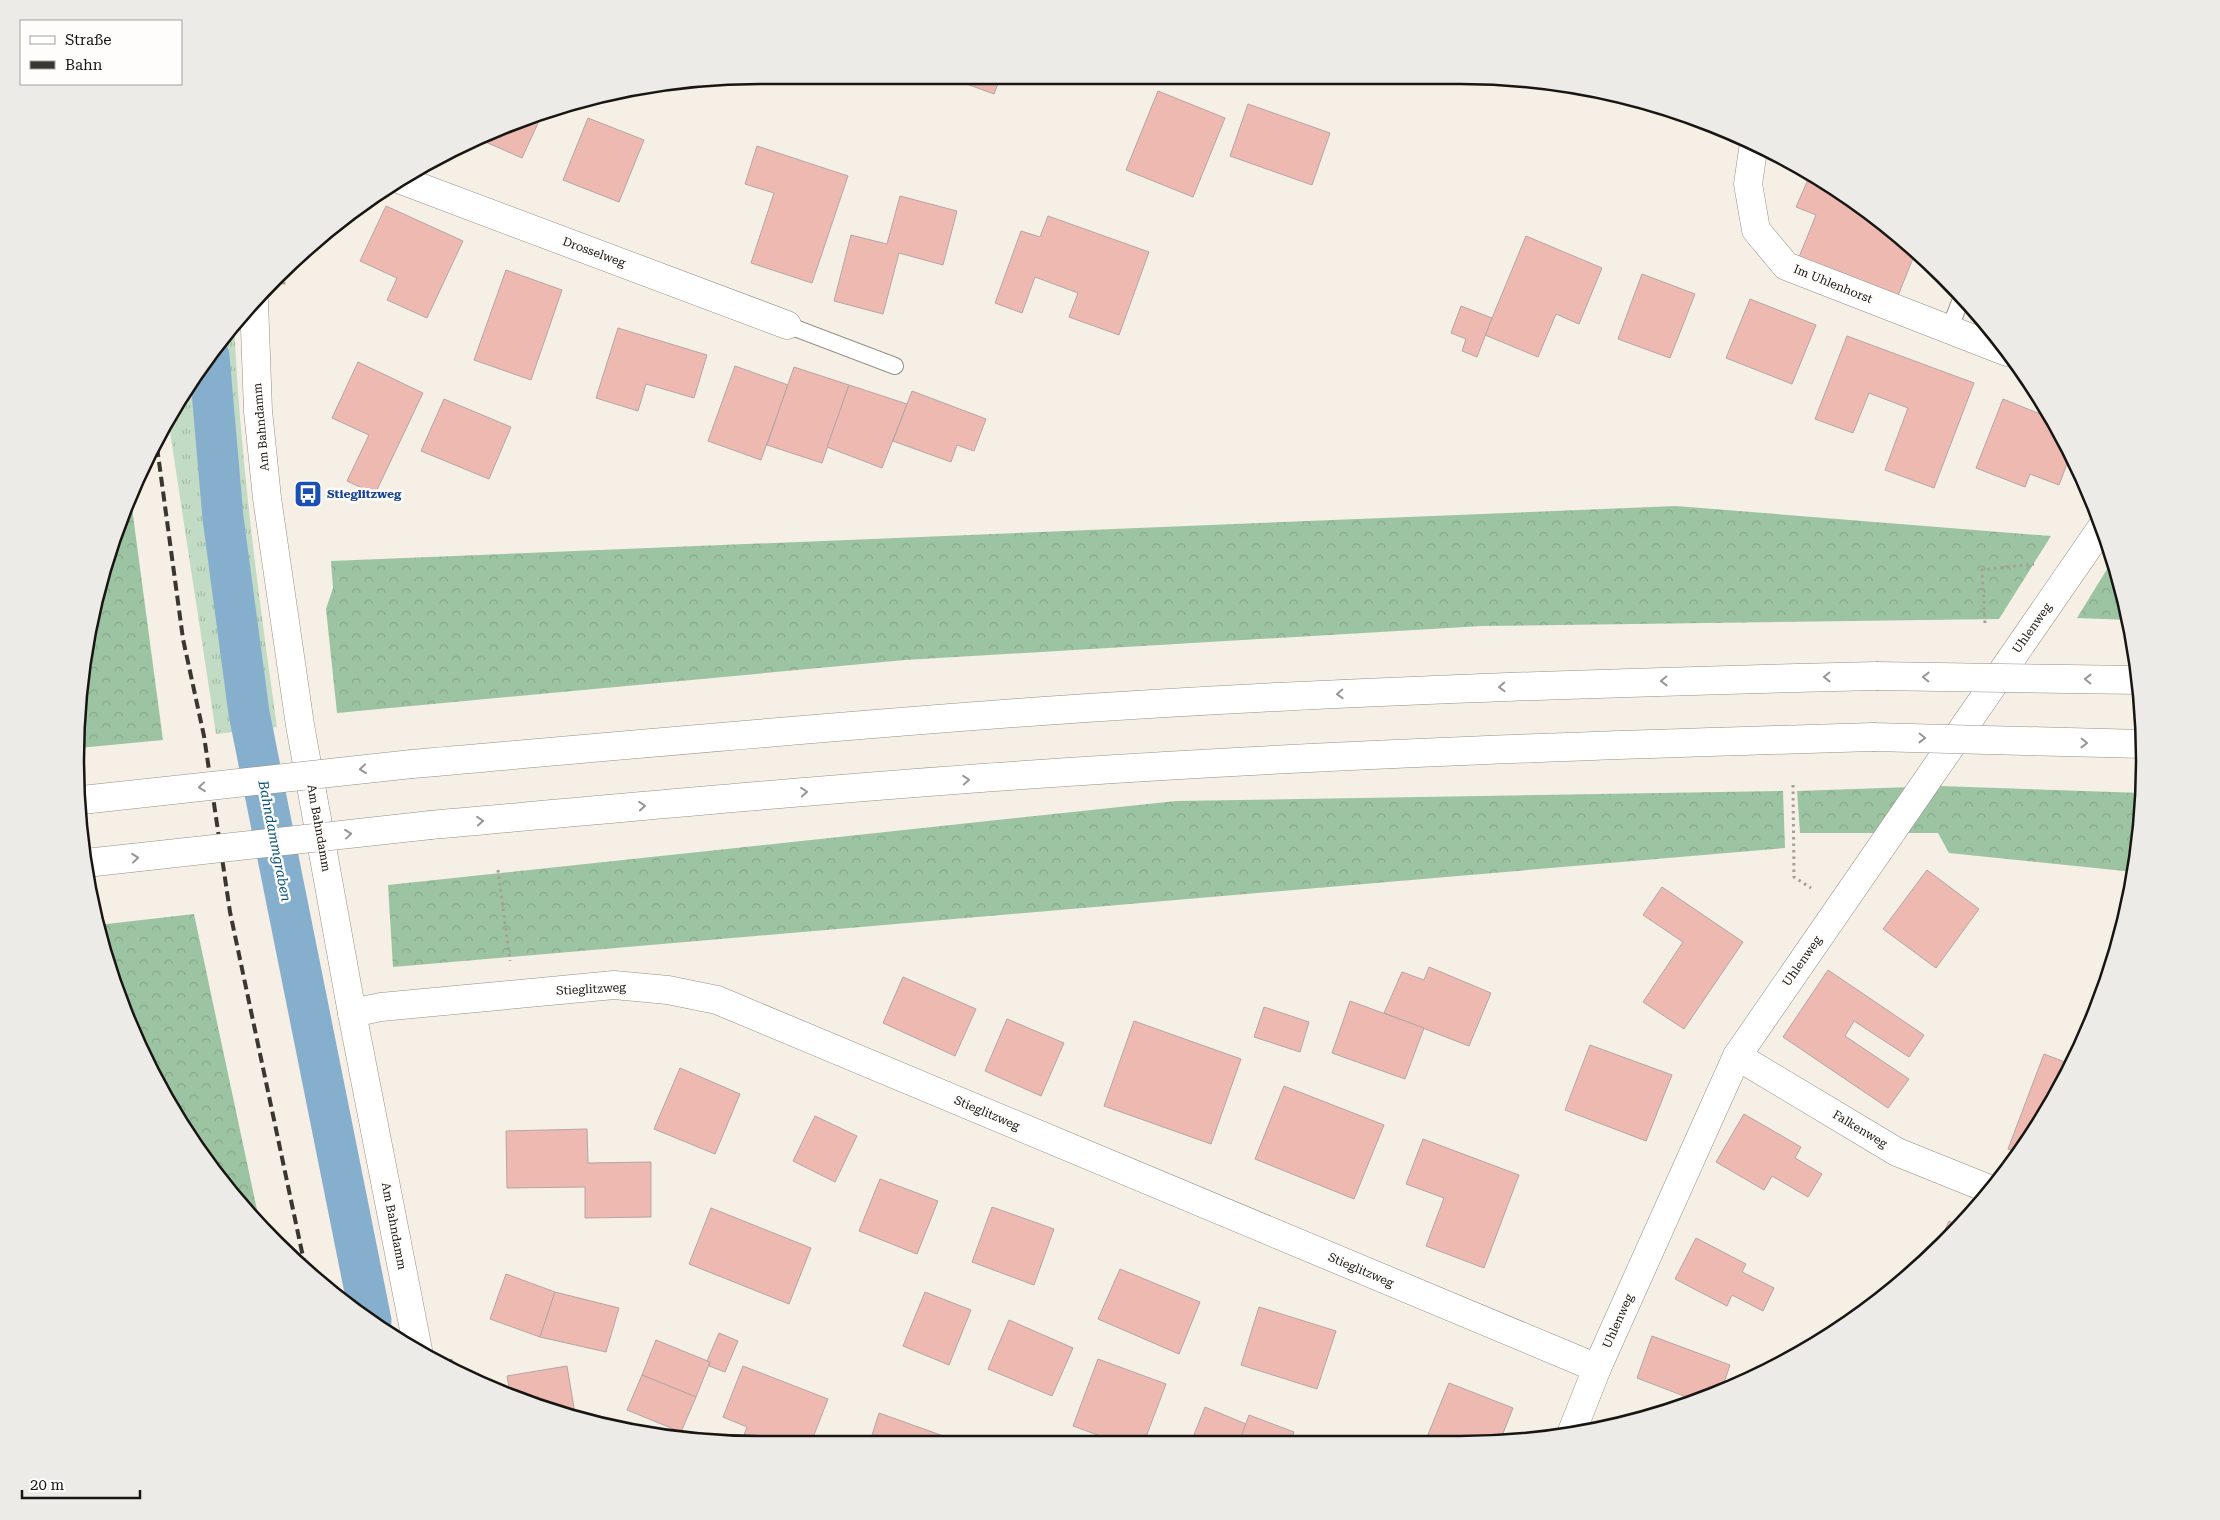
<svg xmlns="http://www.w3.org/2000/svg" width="2220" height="1520" font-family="'Roboto Serif',serif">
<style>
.grass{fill:url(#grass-tufts)}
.forest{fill:url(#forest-crowns)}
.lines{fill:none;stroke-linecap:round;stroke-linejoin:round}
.canal{stroke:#85afcd;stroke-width:41}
.building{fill:#eeb9b1;stroke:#b3a6a4}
.service-casing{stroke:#968f86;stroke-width:18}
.minor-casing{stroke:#968f86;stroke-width:29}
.motorway-casing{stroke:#968f86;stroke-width:29}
.path{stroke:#a59f98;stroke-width:3;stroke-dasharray:2.5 4;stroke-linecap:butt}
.service{stroke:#fff;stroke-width:16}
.minor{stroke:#fff;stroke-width:28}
.motorway{stroke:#fff;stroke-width:28}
.rail{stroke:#393732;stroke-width:4;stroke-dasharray:10 5;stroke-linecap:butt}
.motorway-bridge-casing{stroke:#968f86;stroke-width:29;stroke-linecap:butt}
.motorway-bridge{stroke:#fff;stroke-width:28}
.oneway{stroke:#979694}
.labels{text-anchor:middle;stroke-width:5;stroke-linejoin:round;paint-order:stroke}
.street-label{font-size:12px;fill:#181612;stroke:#fefdfb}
.transit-label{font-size:12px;font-weight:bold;fill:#164399;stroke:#fefdfb;text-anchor:start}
.water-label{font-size:14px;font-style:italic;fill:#08537a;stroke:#fefdfb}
.rim{fill:none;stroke:#181612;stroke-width:2.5}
</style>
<defs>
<pattern id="grass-tufts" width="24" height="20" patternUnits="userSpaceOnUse" patternTransform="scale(1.25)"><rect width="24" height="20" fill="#c1dbc4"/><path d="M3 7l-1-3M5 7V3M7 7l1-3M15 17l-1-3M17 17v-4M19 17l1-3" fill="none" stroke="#a5bba7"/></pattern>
<pattern id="forest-crowns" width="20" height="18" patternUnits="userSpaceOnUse" patternTransform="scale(1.25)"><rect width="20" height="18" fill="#9dc4a2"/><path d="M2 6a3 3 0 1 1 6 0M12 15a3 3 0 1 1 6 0" fill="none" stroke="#86a88a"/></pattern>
</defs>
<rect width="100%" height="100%" fill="#f6efe5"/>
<path class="grass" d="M234,323C240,458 258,593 277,727L216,734L169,425L217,343Z"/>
<g class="forest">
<path d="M130,493L163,740L79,748L76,715L98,583Z"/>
<path d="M1676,506L2051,536L1999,619L1482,626L905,660L337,713L326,609L333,588L331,561Z"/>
<path d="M2112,561L2130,620L2077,618Z"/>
<path d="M1940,786L2142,793L2134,872L1949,853L1938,833H1800L1797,791Z"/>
<path d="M1783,791L1785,848L393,967L388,885L1176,801Z"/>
<path d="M194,914L260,1224L167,1102L127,1022L98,925Z"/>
</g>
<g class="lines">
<path class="canal" d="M209,356L223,518L249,713L371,1321"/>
</g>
<g class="building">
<path d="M1000,78L994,94L953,79Z"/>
<path d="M1158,91L1225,118L1193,197L1126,170Z"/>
<path d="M1248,104L1330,133L1312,185L1230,156Z"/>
<path d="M544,110L522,158L481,140L540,111Z"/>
<path d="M588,118L644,140L619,202L563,180Z"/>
<path d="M757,146L848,176L812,283L751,263L774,193L745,184Z"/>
<path d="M1810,175L1877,216L1916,251L1897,298L1799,257L1816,215L1796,207Z"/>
<path d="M900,196L957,211L943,265L899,253L883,314L834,301L851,235L887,244Z"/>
<path d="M386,206L463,241L427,318L387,300L397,278L360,261Z"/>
<path d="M1048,216L1149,252L1119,335L1069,317L1078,293L1035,277L1022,313L995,303L1021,231L1040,237Z"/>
<path d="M1526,236L1602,268L1579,324L1556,314L1538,357L1485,335Z"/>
<path d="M506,270L562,290L531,380L474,360Z"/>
<path d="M1642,274L1695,294L1670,358L1618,339Z"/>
<path d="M1750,299L1816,325L1792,384L1726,358Z"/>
<path d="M1461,306L1492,318L1477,357L1462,351L1466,339L1451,333Z"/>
<path d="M618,328L707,355L694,398L646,384L638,411L596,398Z"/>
<path d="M1847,336L1974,383L1934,488L1885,470L1908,408L1869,393L1853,433L1815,419Z"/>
<path d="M358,362L423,393L375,494L347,481L369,435L332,418Z"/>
<path d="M735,366L788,385L761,460L708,441Z"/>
<path d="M794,367L849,385L822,463L767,445Z"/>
<path d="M849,385L907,404L882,468L827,447Z"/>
<path d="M912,391L986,419L974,451L957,445L951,462L893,441Z"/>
<path d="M444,399L511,427L489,479L421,451Z"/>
<path d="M2003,399L2050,418L2070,456L2059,485L2030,474L2025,487L1976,468Z"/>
<path d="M1927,870L1979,909L1936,968L1883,929Z"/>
<path d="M1662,887L1743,942L1684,1029L1643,1002L1683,942L1643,915Z"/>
<path d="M1429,967L1491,993L1469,1046L1384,1013L1402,972L1424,980Z"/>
<path d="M1828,970L1924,1035L1909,1057L1854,1021L1845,1036L1909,1079L1888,1108L1783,1037Z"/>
<path d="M903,977L976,1009L955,1056L883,1023Z"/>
<path d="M1350,1001L1424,1028L1405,1079L1332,1053Z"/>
<path d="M1264,1007L1309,1022L1300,1052L1254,1037Z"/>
<path d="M1007,1019L1064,1043L1041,1096L985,1071Z"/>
<path d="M1134,1021L1241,1059L1211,1144L1104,1106Z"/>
<path d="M1590,1045L1672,1075L1646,1141L1565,1110Z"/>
<path d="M2044,1054L2070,1064L2030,1140L2019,1153L2008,1149Z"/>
<path d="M680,1068L740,1094L715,1154L654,1129Z"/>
<path d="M1284,1086L1384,1125L1354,1199L1255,1159Z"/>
<path d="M1744,1114L1801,1147L1795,1158L1822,1174L1808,1197L1772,1176L1764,1190L1716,1162Z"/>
<path d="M815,1116L857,1136L835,1182L793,1161Z"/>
<path d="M587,1129L588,1163L651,1162V1217L585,1218V1187L507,1188L506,1131Z"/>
<path d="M1423,1139L1519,1175L1484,1268L1426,1246L1444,1198L1406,1184Z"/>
<path d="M880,1179L938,1201L917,1254L859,1231Z"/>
<path d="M992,1207L1054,1229L1034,1285L972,1262Z"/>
<path d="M711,1208L811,1248L789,1304L689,1264Z"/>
<path d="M1949,1221L1959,1226L1936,1251Z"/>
<path d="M1696,1238L1746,1264L1742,1272L1774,1288L1763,1311L1732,1295L1727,1306L1675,1279Z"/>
<path d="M1120,1269L1200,1302L1179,1354L1098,1319Z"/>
<path d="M506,1274L555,1292L540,1337L490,1319Z"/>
<path d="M555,1292L619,1308L606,1352L540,1337Z"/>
<path d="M925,1292L971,1310L949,1365L903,1346Z"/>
<path d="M1259,1307L1336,1331L1317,1389L1241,1365Z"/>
<path d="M1009,1320L1073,1348L1052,1396L988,1369Z"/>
<path d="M719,1333L738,1341L725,1372L709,1366L710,1362L707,1361Z"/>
<path d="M1652,1336L1730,1365L1720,1394L1697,1401L1637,1378Z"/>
<path d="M656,1340L710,1362L696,1397L642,1375Z"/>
<path d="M1098,1359L1166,1384L1143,1445H1125L1073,1426Z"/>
<path d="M567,1366L575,1414L510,1392L507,1376Z"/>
<path d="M743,1366L828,1399L810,1445L741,1443L747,1427L723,1417Z"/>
<path d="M642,1375L696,1397L681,1432L627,1410Z"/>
<path d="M1449,1383L1513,1408L1500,1441L1446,1445L1427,1437Z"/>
<path d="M1205,1407L1246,1424L1238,1445H1190Z"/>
<path d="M879,1413L952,1439L950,1445H869Z"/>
<path d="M1249,1415L1294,1432L1289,1445H1238Z"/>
</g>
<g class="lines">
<defs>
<g id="service">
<path d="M787,325L895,366"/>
<path d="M1949,330L1962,297"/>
</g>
<g id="minor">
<path d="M1754,143L1748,184L1756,230L1786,266L2007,352"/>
<path d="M401,180L787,325"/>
<path d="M254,301L258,411L267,498L300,725L352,1013L418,1350"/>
<path d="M352,1013L381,1007L614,985L668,990L717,1000L1597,1368"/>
<path d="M1737,1056L1897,1152L1989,1189"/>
<path d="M1571,1434L1597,1368L1737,1056L2102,527"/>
</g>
<g id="motorway">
<path d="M412,764C617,746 823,727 1029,712C1311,692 1593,683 1876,676"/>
<path d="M431,825C643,806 856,786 1068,772C1336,754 1605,745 1873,737"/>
</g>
</defs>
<use href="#service" class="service-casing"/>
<use href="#minor" class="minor-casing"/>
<use href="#motorway" class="motorway-casing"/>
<g class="path">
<path d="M283,269L284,285"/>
<path d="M1985,623L1982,570L2034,564"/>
<path d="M1793,785L1794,877L1811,888"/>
<path d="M498,870L510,961"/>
<path d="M451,1359L454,1373"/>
</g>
<use href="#service" class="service"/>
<use href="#minor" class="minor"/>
<use href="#motorway" class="motorway"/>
<path class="rail" d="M157,447L183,639L204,736L230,912L306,1271"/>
<defs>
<g id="motorway-bridge">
<path d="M1876,676L2137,680"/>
<path d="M1873,737L2143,744"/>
<path d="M82,800L412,764"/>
<path d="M86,863L431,825"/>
</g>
</defs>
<use href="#motorway-bridge" class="motorway-bridge-casing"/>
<use href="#motorway-bridge" class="motorway-bridge"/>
</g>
<defs><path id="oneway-chevron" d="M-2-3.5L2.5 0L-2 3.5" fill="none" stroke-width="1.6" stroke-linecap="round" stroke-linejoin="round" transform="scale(1.25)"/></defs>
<g class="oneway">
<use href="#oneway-chevron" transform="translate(1827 677) rotate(179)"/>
<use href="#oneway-chevron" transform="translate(1926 677) rotate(-179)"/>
<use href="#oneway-chevron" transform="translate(2088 679) rotate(-179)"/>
<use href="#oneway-chevron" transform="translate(1664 681) rotate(179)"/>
<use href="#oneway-chevron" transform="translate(1502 687) rotate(177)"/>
<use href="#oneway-chevron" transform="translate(1340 694) rotate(177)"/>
<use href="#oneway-chevron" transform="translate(1922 738) rotate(1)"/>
<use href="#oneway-chevron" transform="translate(2084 743) rotate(1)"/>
<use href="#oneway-chevron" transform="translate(363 769) rotate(174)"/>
<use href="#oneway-chevron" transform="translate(966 780) rotate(-4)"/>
<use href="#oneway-chevron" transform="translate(202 787) rotate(174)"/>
<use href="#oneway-chevron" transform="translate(804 792) rotate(-4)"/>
<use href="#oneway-chevron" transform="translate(642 806) rotate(-5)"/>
<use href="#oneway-chevron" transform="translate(480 821) rotate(-5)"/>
<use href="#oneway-chevron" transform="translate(348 834) rotate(-6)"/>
<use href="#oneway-chevron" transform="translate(135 858) rotate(-6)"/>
</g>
<defs>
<symbol id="bus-square" viewBox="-11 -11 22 22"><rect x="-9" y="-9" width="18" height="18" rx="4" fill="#1a4fb4" stroke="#fefdfb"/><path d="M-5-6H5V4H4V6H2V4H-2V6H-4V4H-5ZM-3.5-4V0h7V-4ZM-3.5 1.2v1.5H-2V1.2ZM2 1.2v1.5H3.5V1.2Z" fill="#fff"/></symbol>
</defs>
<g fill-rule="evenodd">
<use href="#bus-square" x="292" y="478" width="32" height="32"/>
</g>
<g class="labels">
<g class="street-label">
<text transform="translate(594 252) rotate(20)" y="4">Drosselweg</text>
<text transform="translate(1833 284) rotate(22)" y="4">Im Uhlenhorst</text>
<text transform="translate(261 427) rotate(-95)" y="4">Am Bahndamm</text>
<text transform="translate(2032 628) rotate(-55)" y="4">Uhlenweg</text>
<text transform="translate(319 828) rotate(80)" y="4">Am Bahndamm</text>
<text transform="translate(1802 961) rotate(-55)" y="4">Uhlenweg</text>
<text transform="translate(591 989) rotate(-3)" y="4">Stieglitzweg</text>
<text transform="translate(987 1113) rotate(23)" y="4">Stieglitzweg</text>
<text transform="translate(1860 1129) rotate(31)" y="4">Falkenweg</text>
<text transform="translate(394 1226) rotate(79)" y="4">Am Bahndamm</text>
<text transform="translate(1361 1270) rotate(23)" y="4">Stieglitzweg</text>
<text transform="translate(1618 1321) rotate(-66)" y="4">Uhlenweg</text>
</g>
<g class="transit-label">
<text x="327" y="498">Stieglitzweg</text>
</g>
<g class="water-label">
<text transform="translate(275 841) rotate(79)" y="5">Bahndammgraben</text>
</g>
</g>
<path d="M0 0H2220V1520H0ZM760 84H1460A676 676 0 0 1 2136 760V760A676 676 0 0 1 1460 1436H760A676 676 0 0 1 84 760V760A676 676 0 0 1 760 84Z" fill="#ecebe8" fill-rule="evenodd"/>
<path class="rim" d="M760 84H1460A676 676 0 0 1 2136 760V760A676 676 0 0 1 1460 1436H760A676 676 0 0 1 84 760V760A676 676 0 0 1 760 84Z"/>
<rect x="20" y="20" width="162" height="65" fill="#fefdfb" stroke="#a2a19e"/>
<rect x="30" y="36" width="25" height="8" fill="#ffffff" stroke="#a2a19e"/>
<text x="65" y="45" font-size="15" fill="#181612">Straße</text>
<rect x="30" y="61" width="25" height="8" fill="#393732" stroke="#a2a19e"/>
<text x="65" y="70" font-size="15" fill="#181612">Bahn</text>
<path d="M22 1490v8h118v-8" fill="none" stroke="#181612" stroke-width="2.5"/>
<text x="30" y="1490" font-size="15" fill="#181612" stroke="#fefdfb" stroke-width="4" paint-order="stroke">20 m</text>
</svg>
